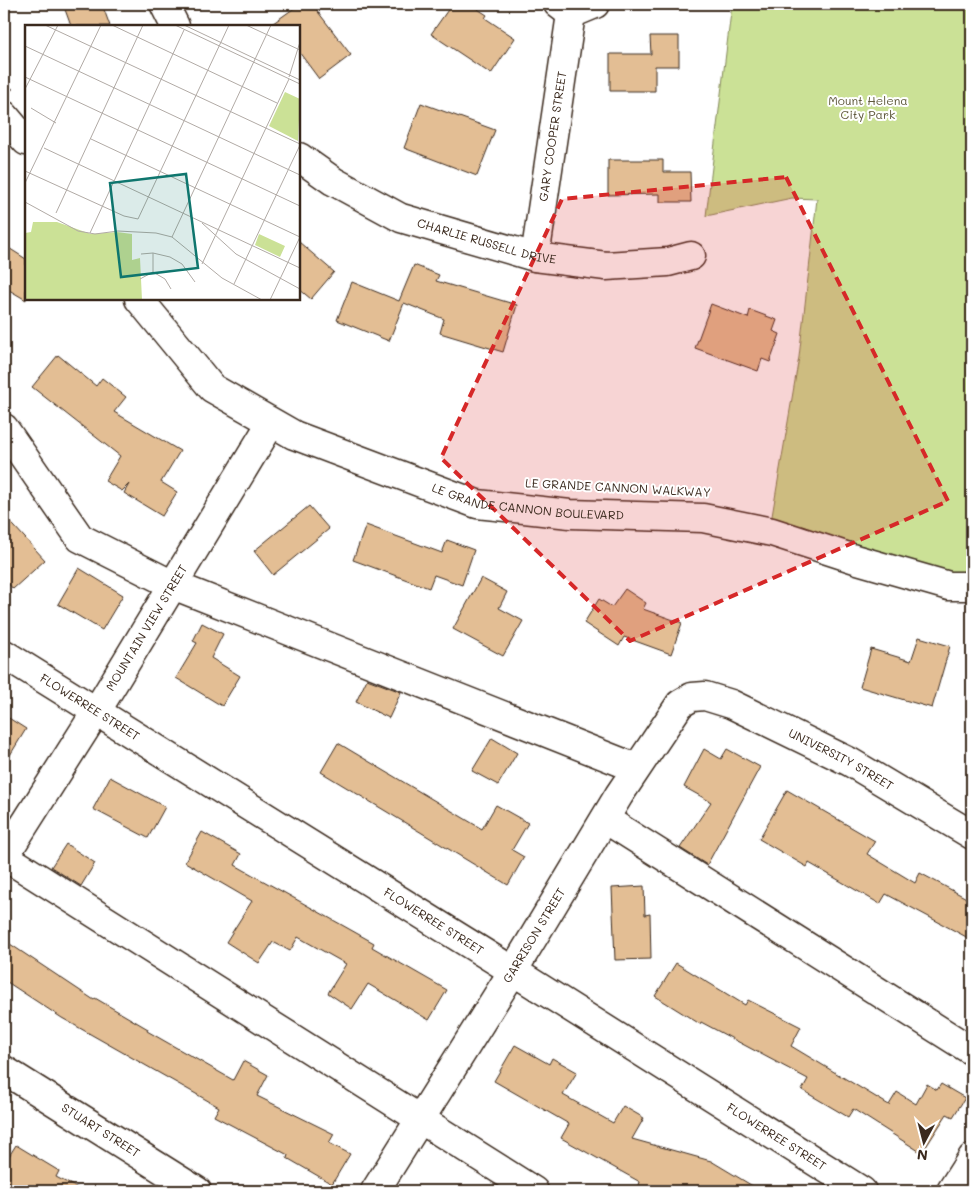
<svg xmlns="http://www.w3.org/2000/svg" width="976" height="1195" font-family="Mali,sans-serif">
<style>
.green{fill:#cbe196;stroke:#83865a}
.building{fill:#e3be94;stroke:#3b2a1e}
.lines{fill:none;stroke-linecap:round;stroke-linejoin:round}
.minor-casing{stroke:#3b2a1e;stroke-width:31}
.path{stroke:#3b2a1e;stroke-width:3;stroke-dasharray:5 4;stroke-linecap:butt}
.minor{stroke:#fff;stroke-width:28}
.marked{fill:#d62828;fill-opacity:0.2;stroke:#d62828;stroke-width:4;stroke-dasharray:10 6;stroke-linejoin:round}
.labels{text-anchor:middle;stroke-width:4;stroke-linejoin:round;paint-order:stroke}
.park-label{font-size:12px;fill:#5f583c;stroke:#fff}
.street-label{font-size:12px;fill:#3b2a1e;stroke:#fff}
.inset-road{fill:none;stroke:#b1aaa5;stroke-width:1}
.view{fill:#0f766e;fill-opacity:0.15;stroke:#0f766e;stroke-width:2.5}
.inset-edge{fill:none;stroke:#3b2a1e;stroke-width:2.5}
</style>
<rect width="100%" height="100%" fill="#fff"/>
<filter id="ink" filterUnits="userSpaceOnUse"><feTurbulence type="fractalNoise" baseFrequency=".02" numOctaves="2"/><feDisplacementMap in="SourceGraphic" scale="10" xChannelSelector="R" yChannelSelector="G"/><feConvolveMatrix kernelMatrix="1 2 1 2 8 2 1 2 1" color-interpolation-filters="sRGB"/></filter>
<g filter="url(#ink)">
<path class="green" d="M732,4H972V579L771,522L799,357L817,199L792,198L706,216Z"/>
<g class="building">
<path d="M63,4H102L110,26H71Z"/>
<path d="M300,4H312L351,55L319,79L299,52V26H269Z"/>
<path d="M452,4H470L487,15L485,18L515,38L491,74L431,34Z"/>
<path d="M650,36H679V66H655V91H610V54H651Z"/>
<path d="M421,103L495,130L477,176L404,148Z"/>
<path d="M608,160H663V172H690L691,202H660V194L608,195Z"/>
<path d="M299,242L334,272L311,299L299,289Z"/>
<path d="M4,245L26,259V300L4,287Z"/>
<path d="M414,265L439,275L436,281L517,305L503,352L440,333L444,319L404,303L389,341L337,320L352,282L399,301Z"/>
<path d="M711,304L748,318L750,310L777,320L773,331L780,334L770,362L762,359L758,371L695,348Z"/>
<path d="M58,355L96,386L102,378L126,397L114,412L180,451L161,482L177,492L162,516L124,493L129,484L122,491L105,481L120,456L32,387Z"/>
<path d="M309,506L329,529L273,575L254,551Z"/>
<path d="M4,515L45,560L13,589L4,579Z"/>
<path d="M366,525L442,553L447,540L474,550L462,585L434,575L429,588L353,560Z"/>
<path d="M79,568L123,595L102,630L58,604Z"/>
<path d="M481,578L507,592L499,608L523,621L503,656L453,629Z"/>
<path d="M625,589L646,603L643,609L682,623L671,654L624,637L619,646L584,623L599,599L612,607Z"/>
<path d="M202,623L223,634L211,658L240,676L222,706L176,678L197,643L193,641Z"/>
<path d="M919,637L950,646L932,708L860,687L871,649L911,661Z"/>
<path d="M367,679L401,692L389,718L356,702Z"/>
<path d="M4,715L26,729L4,765Z"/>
<path d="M492,738L517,753L498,785L472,771Z"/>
<path d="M338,743L482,829L496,805L528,823L512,850L524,857L508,885L321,772Z"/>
<path d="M704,749L721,759L727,749L760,767L707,865L680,848L711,802L684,787Z"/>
<path d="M110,777L165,807L148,838L93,809Z"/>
<path d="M787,790L875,841L867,854L915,883L920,873L972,901V940L886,894L880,904L809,863L807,867L759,839Z"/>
<path d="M202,832L241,854L235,865L374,943L372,947L447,990L429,1020L368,984L352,1009L328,993L346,964L298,937L290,951L273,942L259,963L226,942L252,901L185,862Z"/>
<path d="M66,844L95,863L81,886L51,867Z"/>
<path d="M644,886L645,915L650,914L651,959L615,960L612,888Z"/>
<path d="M4,940L94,1000L95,998L148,1029L147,1031L233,1080L243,1061L268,1075L257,1096L334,1134L329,1143L350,1154L332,1184L287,1158L288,1155L214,1116L219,1107L62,1018L4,980Z"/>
<path d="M676,963L745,1005L748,1000L801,1027L791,1046L889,1105L897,1092L916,1104L927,1084L937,1090L941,1084L965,1098L953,1117L947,1114L922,1153L853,1109L848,1117L802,1090L808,1079L701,1022L700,1024L655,996Z"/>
<path d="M515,1045L549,1064L552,1058L577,1072L563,1095L613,1123L623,1106L644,1118L632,1139L711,1161L761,1191H637L640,1182L561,1138L569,1124L494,1081Z"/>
<path d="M16,1145L59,1171L56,1177L83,1191H22L4,1180V1164Z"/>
</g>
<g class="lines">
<defs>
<g id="minor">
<path d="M164,4L175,26"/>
<path d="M558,4L571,14L595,4"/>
<path d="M4,115L26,141"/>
<path id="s1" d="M299,157L333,181L401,218L535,257L606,266L668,262L691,256"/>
<path id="s2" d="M535,257L571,14"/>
<path id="s3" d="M139,299L212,388L294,435L477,504L570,514L703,518L772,532L858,560L949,586H972"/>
<path d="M4,428L80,538L173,585L636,768"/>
<path id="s4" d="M4,654L513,971L862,1191"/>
<path d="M605,819L972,1051"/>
<path d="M4,856L534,1191"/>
<path id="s5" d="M4,857L96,712L271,423"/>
<path id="s6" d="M4,1070L197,1191"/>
<path id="s7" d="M375,1191L513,971L619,795L680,704L692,697L705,696L731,704L850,762L972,835"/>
<path d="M951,1191L972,1158"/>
</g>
</defs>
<use href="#minor" class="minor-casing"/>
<path class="path" d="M4,82L12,90"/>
<use href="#minor" class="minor"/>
</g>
</g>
<path class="marked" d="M786,177L948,501L630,641L441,458L562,199Z"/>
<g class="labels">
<g class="park-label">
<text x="868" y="105">Mount Helena<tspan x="868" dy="14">City Park</tspan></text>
</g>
<g class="street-label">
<text dy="4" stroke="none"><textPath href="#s2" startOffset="122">GARY COOPER STREET</textPath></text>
<text dy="4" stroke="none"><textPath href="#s1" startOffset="208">CHARLIE RUSSELL DRIVE</textPath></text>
<text transform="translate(618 488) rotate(3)" y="4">LE GRANDE CANNON WALKWAY</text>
<text dy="4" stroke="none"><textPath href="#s3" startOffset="455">LE GRANDE CANNON BOULEVARD</textPath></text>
<text dy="4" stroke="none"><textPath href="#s5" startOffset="270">MOUNTAIN VIEW STREET</textPath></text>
<text dy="4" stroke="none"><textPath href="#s4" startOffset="101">FLOWERREE STREET</textPath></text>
<text dy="4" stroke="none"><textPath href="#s7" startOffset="752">UNIVERSITY STREET</textPath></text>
<text dy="4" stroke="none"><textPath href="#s4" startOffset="506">FLOWERREE STREET</textPath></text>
<text dy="4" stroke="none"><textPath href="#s7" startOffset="301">GARRISON STREET</textPath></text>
<text dy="4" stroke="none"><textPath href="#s6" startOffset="114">STUART STREET</textPath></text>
<text dy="4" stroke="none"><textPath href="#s4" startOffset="911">FLOWERREE STREET</textPath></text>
</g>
</g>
<g transform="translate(25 25)">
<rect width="275" height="275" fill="#fff"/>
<path d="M260,67L275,74L273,116L244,101ZM8,197H32L66,209L92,207L107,209V235L115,233L117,275H0V208L6,207ZM234,209L260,221L255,232L230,220Z" fill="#cbe196"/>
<path class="inset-road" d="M20,0L275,119M87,0L252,78M150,0L275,59M159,0L275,55M221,0L275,25M0,21L275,150M0,52L275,181M264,52L275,17M0,64L33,0M6,83L31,98M66,114L275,212M19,123L275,243M0,146L99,191L113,194L204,0M0,158L76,0M0,177L53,206L70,209L93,206L131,208L147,212L197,253L237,275M31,188L118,0M177,198L211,229L275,264M65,208L159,5M147,212L246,0M116,229L128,228L145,232L157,239L170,257M177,239L264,54M128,247V228M115,254L128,247L140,254L146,264M209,259L275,120M245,275L275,212"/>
<path class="view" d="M161,149L173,243L96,252L85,158Z"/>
<rect width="275" height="275" class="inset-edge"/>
</g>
<rect width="976" height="1195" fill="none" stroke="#fff" stroke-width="20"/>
<rect x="10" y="10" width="956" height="1175" fill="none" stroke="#3b2a1e" stroke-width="2" filter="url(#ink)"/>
<g transform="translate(924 1142) rotate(187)" stroke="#ffffff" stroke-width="4" paint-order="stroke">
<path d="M0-4L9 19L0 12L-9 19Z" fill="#3b2a1e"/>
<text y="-8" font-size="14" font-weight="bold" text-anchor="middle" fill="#3b2a1e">N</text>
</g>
</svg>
